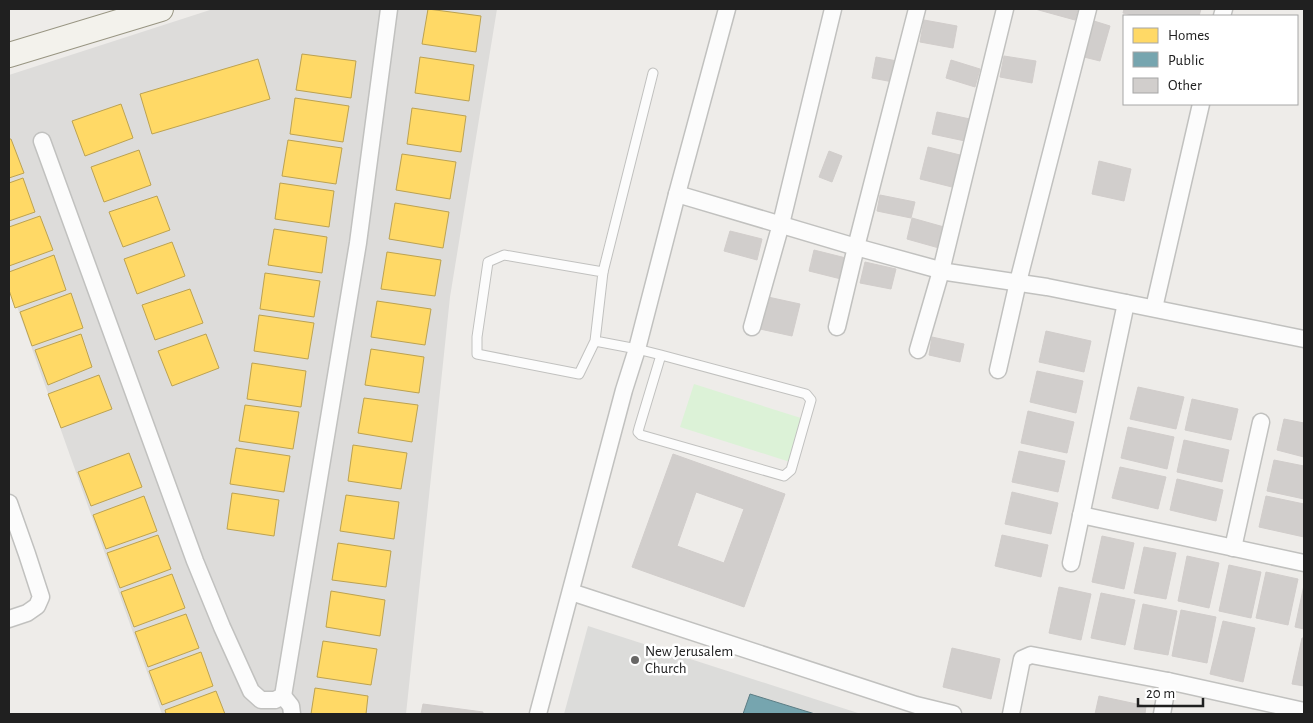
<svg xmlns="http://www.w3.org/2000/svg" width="1313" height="723" font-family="'Alegreya Sans',sans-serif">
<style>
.residential{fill:#dddcda}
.religious{fill:#dcdcda}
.park{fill:#dcf2d7}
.homes{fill:#ffd966;stroke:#bca251}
.public{fill:#76a5af;stroke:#5c7d84}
.building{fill:#d1cecc;stroke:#d1cdcb;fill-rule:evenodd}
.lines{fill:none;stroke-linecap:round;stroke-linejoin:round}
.service-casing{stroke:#c1c1bf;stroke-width:11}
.minor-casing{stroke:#c1c1bf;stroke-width:19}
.secondary-casing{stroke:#989582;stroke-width:26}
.service{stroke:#fcfcfc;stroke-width:9}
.minor{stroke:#fcfcfc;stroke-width:16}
.secondary{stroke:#f3f2ec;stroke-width:24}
.poi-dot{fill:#686766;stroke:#fff;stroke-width:2}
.labels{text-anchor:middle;stroke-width:5;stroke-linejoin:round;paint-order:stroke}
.poi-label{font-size:15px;fill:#202020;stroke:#fff;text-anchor:start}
</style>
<rect width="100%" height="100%" fill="#eeece9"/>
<path class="residential" d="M213,9H497L450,297L406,714H162L9,284V75Z"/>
<path class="religious" d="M588,626L861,714H564Z"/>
<path class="park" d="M694,384L804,419L790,462L680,427Z"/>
<g class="homes">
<path d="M428,9L481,16L476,52L422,44Z"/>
<path d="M302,54L356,61L351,98L296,90Z"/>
<path d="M420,57L474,65L469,101L415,93Z"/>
<path d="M258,59L270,99L152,134L140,94Z"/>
<path d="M295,98L349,106L343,142L290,134Z"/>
<path d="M121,104L133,138L85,156L72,121Z"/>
<path d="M412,108L466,116L461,152L407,144Z"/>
<path d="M9,139H11L24,173L9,178Z"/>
<path d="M288,140L342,148L336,184L282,176Z"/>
<path d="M139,150L151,185L104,202L91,167Z"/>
<path d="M402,154L456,162L450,199L396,190Z"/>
<path d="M23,178L35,212L9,221V183Z"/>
<path d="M280,183L334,191L329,227L275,219Z"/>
<path d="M157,196L170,230L123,247L109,212Z"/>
<path d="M395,203L449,212L443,248L389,239Z"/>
<path d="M40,216L53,250L9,266V227Z"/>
<path d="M274,229L327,237L322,273L268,265Z"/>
<path d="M172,242L185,276L137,294L124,259Z"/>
<path d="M387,252L441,260L435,296L381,289Z"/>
<path d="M54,255L66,290L15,308L9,290V272Z"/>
<path d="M265,273L320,281L314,317L260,309Z"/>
<path d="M190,289L203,323L155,340L142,305Z"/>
<path d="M71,293L83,328L32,346L20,312Z"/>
<path d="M377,301L431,309L425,345L371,337Z"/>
<path d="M259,315L314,323L308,359L254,351Z"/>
<path d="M81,334L92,367L48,385L35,350Z"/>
<path d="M206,334L219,368L172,386L158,351Z"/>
<path d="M371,349L424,357L419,393L365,385Z"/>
<path d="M252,363L306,371L301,407L247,399Z"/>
<path d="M99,375L112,409L61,428L48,394Z"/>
<path d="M364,398L418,405L412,442L358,433Z"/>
<path d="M245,405L299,412L293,449L239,441Z"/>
<path d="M353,445L407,453L401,489L348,481Z"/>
<path d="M236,448L290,456L284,492L230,484Z"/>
<path d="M129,453L142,487L91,506L78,472Z"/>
<path d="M232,493L279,500L274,536L227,529Z"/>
<path d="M346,495L399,502L394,539L340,531Z"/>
<path d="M144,496L157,531L106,549L93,515Z"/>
<path d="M158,535L171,569L120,588L107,553Z"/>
<path d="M338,543L391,551L386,587L332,580Z"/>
<path d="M172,574L185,608L134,627L121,592Z"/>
<path d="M331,591L385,600L380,636L326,627Z"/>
<path d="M186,614L199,648L148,667L135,632Z"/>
<path d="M323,641L377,649L371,685L317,677Z"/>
<path d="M201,652L213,686L162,705L149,671Z"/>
<path d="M315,688L368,696L366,714H311Z"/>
<path d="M216,691L225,714H166L165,710Z"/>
</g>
<path class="public" d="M750,694L815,714H743Z"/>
<g class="building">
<path d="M1035,9H1078L1075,20Z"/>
<path d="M1124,9H1201L1199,16H1137L1123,13Z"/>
<path d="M924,20L957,26L953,48L920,42Z"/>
<path d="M1094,21L1110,26L1100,61L1084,57Z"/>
<path d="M1004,56L1036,61L1032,83L1000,77Z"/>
<path d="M876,57L897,61L893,82L872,78Z"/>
<path d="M951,60L980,69L975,87L946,78Z"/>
<path d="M937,112L970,119L965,141L932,134Z"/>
<path d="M928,147L960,155L952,187L920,179Z"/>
<path d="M829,151L842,156L832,182L819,177Z"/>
<path d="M1099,161L1131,169L1124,201L1092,194Z"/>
<path d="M880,195L915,202L911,218L877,211Z"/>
<path d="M912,218L944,227L939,248L907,239Z"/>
<path d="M730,231L762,239L757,260L724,251Z"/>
<path d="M814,250L846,258L841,279L809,271Z"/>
<path d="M865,262L896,269L891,289L860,283Z"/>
<path d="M768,297L800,304L792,336L760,329Z"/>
<path d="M1046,331L1091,341L1084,372L1039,362Z"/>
<path d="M932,337L964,344L960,362L929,355Z"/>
<path d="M1037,371L1083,381L1076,413L1030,402Z"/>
<path d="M1138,387L1184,397L1176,429L1130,419Z"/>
<path d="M1192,399L1238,409L1231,440L1185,430Z"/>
<path d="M1028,411L1074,422L1067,453L1021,443Z"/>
<path d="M1284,419L1304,423V457L1277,450Z"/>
<path d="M1128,427L1174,437L1167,469L1121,458Z"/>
<path d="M1184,440L1229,450L1222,482L1177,472Z"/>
<path d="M1019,451L1065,461L1058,492L1012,482Z"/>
<path d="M673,454L785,494L744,607L632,567ZM696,492L744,509L724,563L677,546Z"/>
<path d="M1274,460L1304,466V499L1267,491Z"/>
<path d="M1120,467L1166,477L1158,509L1112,498Z"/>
<path d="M1177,479L1223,490L1216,521L1170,510Z"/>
<path d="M1012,492L1058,503L1051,534L1005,524Z"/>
<path d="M1266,496L1304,504V537L1259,527Z"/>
<path d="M1002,535L1048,545L1041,577L995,566Z"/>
<path d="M1102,536L1134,543L1124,589L1092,582Z"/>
<path d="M1144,547L1176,553L1166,599L1134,593Z"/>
<path d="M1187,556L1219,563L1209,608L1178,601Z"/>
<path d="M1229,565L1261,572L1251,618L1219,611Z"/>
<path d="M1266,572L1298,579L1288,625L1256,618Z"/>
<path d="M1304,585V629L1295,627Z"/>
<path d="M1059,587L1091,594L1081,640L1049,633Z"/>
<path d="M1101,593L1135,600L1125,645L1091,638Z"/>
<path d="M1143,604L1177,611L1168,655L1134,649Z"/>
<path d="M1181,610L1216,617L1207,663L1172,656Z"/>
<path d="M1223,621L1255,628L1243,682L1210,674Z"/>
<path d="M1302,638H1304V686L1292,684Z"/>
<path d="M952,648L1000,659L991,699L943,687Z"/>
<path d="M1099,696L1146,706L1145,714H1095Z"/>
<path d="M423,704L483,712V714H421Z"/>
</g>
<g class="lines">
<defs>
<g id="service">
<path d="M603,272L653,73"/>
<path d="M595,341L603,272L504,255L488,262L477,337V354L579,374L595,341L637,349L661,355L806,394L811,400L791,470L784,476L641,435L638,432L639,428L661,355"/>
</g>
<g id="minor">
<path d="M1222,16L1224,9"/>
<path d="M42,141L195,561L222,627L251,691L261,700H275L283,696L358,243L389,9"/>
<path d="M677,194L856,247L947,272L1047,287L1304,339"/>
<path d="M1154,308L1201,104"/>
<path d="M752,327L781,224L833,9"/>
<path d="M837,327L856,247L917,9"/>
<path d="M918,350L941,271L1005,9"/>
<path d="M998,370L1018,282L1088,9"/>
<path d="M9,503L27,554L41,597L37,606L27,613L9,619"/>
<path d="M1081,515L1304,563"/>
<path d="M1233,548L1261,422"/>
<path d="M1071,563L1126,303"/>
<path d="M571,592L916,705L953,714"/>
<path d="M283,696L291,706L292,714"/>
<path d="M538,714L624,390L637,349L677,194L727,9"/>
<path d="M1011,714L1022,659L1031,655L1168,681L1304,711"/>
<path d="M1162,714L1168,681"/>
</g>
<path id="secondary" d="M9,55L161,9"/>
</defs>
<use href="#service" class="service-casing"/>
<use href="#minor" class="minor-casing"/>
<use href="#secondary" class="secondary-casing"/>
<use href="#service" class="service"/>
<use href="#minor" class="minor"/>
<use href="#secondary" class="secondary"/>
</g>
<circle class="poi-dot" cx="635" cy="660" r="5"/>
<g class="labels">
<g class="poi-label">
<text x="645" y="656">New Jerusalem<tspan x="645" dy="17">Church</tspan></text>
</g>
</g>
<rect width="1313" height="723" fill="none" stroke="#202020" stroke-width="20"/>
<rect x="1123" y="15" width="175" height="90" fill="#ffffff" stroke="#a6a6a6"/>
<rect x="1133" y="28" width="25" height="15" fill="#ffd966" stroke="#a6a6a6"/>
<text x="1168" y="40" font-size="15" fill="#202020">Homes</text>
<rect x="1133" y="52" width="25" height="15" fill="#76a5af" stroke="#a6a6a6"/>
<text x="1168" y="65" font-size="15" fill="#202020">Public</text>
<rect x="1133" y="78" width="25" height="15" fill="#d1cecc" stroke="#a6a6a6"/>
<text x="1168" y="90" font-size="15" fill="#202020">Other</text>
<path d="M1138 698v8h65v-8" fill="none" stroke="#202020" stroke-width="2.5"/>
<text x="1146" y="698" font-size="15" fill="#202020" stroke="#ffffff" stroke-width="4" paint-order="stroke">20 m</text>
</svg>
